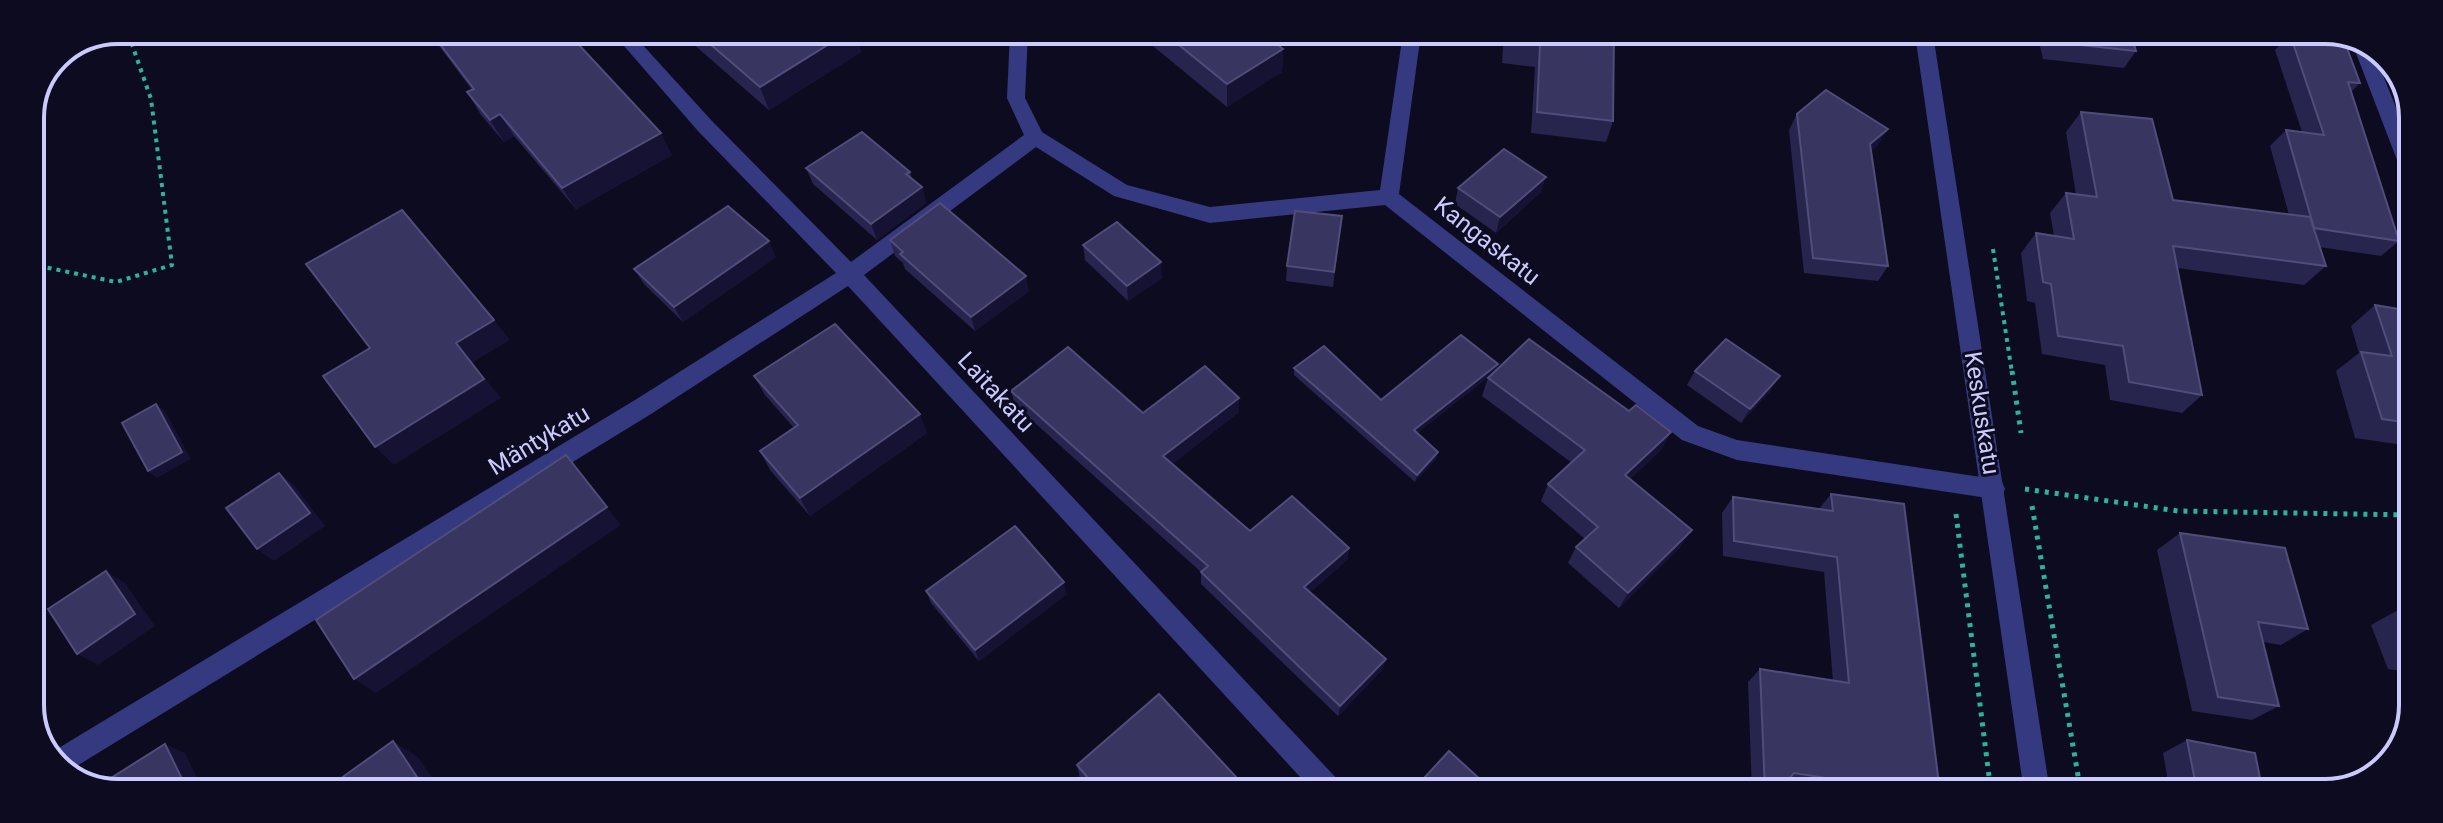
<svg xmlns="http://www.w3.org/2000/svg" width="2443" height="823" font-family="Roboto,sans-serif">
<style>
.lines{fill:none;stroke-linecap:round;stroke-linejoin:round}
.path-far1{stroke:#29b49c;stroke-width:4;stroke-dasharray:4 5;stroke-linecap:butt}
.path{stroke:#29b49c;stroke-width:5;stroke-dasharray:4 6;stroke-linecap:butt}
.minor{fill:#353a80;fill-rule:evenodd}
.tertiary{fill:#353a80;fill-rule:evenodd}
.wall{fill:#27244e}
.shaded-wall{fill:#151233}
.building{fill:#393561;stroke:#504d7a;stroke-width:2}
.labels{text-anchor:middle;stroke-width:6;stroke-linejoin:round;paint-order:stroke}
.street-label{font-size:24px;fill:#cacaff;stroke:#0d0b1f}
.rim{fill:none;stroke:#cacaff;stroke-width:4}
</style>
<rect width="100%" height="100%" fill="#0d0b1f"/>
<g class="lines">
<g class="path-far1">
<path d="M200,30L233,39L277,30"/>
<path d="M30,180L40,106L58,54"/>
<path d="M1993,249L2012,373"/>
<path d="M30,264L116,282L172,265L151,99L127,30"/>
</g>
<g class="path">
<path d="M2012,371L2021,433"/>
<path d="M2025,489L2178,511L2410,515"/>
<path d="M2032,506L2081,793"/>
<path d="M1956,514L1991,792"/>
</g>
<g class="minor">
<path d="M611,31H630L712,121L851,262L1024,135L1007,98L1010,32H1028L1025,98L1042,132L1127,185L1210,207L1380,190L1403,33H1421L1399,194L1698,426L1737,440L1994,479L2002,482L2005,489L2002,496L1994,499L1737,460L1682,440L1385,205L1210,223L1114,196L1036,147L864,275L1340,782L1344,791H1313L848,286L651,414L67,772L47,755L635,400L836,273L698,131Z"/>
<path d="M2354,35L2372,48L2413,150L2412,180L2405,178L2402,173L2351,40Z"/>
</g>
<path class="tertiary" d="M1915,34H1933L2050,792H2024Z"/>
</g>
<g class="wall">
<path d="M428,31H566L672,155L576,209L514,136L504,142L481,115L467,92L472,90Z"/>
<path d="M682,31H854L861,52L769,110L684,36Z"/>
<path d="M1136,32H1261L1283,49L1282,72L1227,107Z"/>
<path d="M1504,33H1614L1613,121L1606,142L1531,133L1535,67L1502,63Z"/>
<path d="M1734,33H1822L1817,42Z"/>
<path d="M2037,34H2131L2136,51L2124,68L2043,59Z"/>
<path d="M2289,34H2298L2360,83L2351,92L2399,241L2381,256L2319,247L2326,266L2304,285L2177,268L2202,395L2182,413L2110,400L2105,365L2042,354L2035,303L2027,301L2021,253L2036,233L2054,236L2050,213L2066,193L2076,195L2066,132L2081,112L2173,200L2289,215L2270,146L2286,130L2302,132L2275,50Z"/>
<path d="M1797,114L1878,145L1871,151L1888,266L1878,281L1804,273L1789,130Z"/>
<path d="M806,168L910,172L912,179L922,187L926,203L877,240L813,184Z"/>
<path d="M1458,188L1541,192L1496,233L1455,204Z"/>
<path d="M1342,216L1333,287L1286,281L1287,266Z"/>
<path d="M890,240L1029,291L975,331L905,269L903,263L895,256Z"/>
<path d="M1083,245L1162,278L1128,301L1085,260Z"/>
<path d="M776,257L683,322L644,284L634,269Z"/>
<path d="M2375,305L2411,311L2410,446L2355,438L2336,371L2359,353L2351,326Z"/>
<path d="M1498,364L1496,370L1629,411L1671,432L1661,450L1630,479L1681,546L1619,608L1568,563L1576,547L1585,539L1541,501L1548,484L1572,463L1482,396L1488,378L1491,375L1417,433L1438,452L1436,459L1415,482L1294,375V368L1381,400Z"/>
<path d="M1695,371L1771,390L1741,423L1687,385Z"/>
<path d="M754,376L927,433L810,516L770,470L760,451L794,428L765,395Z"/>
<path d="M1011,391L1143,413L1239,412L1172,464L1250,531L1349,548L1347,560L1310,592L1383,669L1338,716L1201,584V572L1015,405Z"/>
<path d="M1831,494L1940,792H1832L1784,784L1777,792H1752L1748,682L1760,669L1833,681L1824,572L1723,556L1722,513L1733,497L1819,509Z"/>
<path d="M2180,533L2308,629L2281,645L2263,642L2279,706L2252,720L2192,711L2157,550Z"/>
<path d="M926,591L1067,594L979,661L931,603Z"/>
<path d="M2400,609H2409V672L2388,669L2371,625Z"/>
<path d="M2187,740L2263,793H2155L2169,786L2163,753Z"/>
<path d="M1077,765L1249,791H1092L1080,778Z"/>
</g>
<g class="shaded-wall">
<path d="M850,31H854L861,52L769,110L760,87Z"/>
<path d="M1283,49L1282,72L1227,107V84Z"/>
<path d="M500,114L514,136L504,142L490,120Z"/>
<path d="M1888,129L1878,145L1861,160L1870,144Z"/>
<path d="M661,133L672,155L576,209L562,188Z"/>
<path d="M1546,177L1541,192L1496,233L1500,217Z"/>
<path d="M922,187L926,203L877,240L871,224Z"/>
<path d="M769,241L776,257L683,322L674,307Z"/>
<path d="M1161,262L1162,278L1128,301L1127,286Z"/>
<path d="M1026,276L1029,291L975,331L971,317Z"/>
<path d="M494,320L510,340L472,363L501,398L394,465L375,447L456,343Z"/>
<path d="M1498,364L1496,371L1412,437L1414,430Z"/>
<path d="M1780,376L1771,390L1741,423L1750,409Z"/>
<path d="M1239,398V412L1164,470L1163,456Z"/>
<path d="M156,404L165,411L191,459L157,478L148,471Z"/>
<path d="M920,414L927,433L810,516L800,498Z"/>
<path d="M1671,432L1661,450L1616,492L1625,475Z"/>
<path d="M1438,452L1436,459L1415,482L1417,475Z"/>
<path d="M566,455L621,525L376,693L354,679Z"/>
<path d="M279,473L295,486L325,526L274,561L257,549Z"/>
<path d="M1692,530L1681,546L1619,608L1628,593Z"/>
<path d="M1349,548L1347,560L1303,599L1304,587Z"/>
<path d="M106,571L125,583L155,626L98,665L77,654Z"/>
<path d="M1064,582L1067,594L979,661L975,650Z"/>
<path d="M1386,659L1383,669L1338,716L1340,706Z"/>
<path d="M393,741L418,757L440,789H425Z"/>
<path d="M165,744L185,753L202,788L168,789Z"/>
</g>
<g class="building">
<path d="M430,31H566L661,133L562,188L500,114L490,120L467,92L474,89Z"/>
<path d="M695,31H850L760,87Z"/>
<path d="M1163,32H1261L1283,49L1227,84Z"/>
<path d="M1508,33H1614L1613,121L1537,112L1540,45L1507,42Z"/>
<path d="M2052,34H2131L2136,51L2054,42Z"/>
<path d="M2290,34L2344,40L2360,83L2348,82L2399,241L2314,228L2286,130L2324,135Z"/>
<path d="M1826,90L1888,129L1870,144L1888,266L1813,258L1797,114Z"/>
<path d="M2081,112L2152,119L2173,200L2310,217L2326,266L2173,246L2202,395L2129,382L2123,346L2058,336L2051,284L2043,282L2036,233L2074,239L2066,193L2097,197Z"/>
<path d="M862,132L910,172L906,174L922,187L871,224L806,168Z"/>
<path d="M1504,149L1546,177L1500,217L1458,188Z"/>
<path d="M940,203L1026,276L971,317L900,254L903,252L890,240Z"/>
<path d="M728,206L769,241L674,307L634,269Z"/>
<path d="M402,210L494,320L456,343L484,379L375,447L323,376L370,348L306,264Z"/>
<path d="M1295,211L1342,216L1334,272L1287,266Z"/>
<path d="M1117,222L1161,262L1127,286L1083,245Z"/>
<path d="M2375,305L2411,311V423L2382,419L2361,352L2392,356Z"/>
<path d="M835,324L920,414L800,498L760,451L798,425L754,376Z"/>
<path d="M1461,335L1498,364L1414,430L1438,452L1417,475L1294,368L1324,346L1381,400Z"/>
<path d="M1529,339L1629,411L1636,405L1671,432L1625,475L1692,530L1628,593L1576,547L1598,527L1548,484L1585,450L1488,378Z"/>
<path d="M1726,339L1780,376L1750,409L1695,371Z"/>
<path d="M1068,347L1143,413L1205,366L1239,398L1163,456L1250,531L1292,496L1349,548L1304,587L1386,659L1340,706L1201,572L1208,566L1011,391Z"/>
<path d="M156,404L182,452L148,471L122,423Z"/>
<path d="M566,455L607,507L354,679L316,620Z"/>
<path d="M279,473L310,513L257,549L226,508Z"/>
<path d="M1831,494L1904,504L1940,792H1860L1859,783L1794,773L1777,792H1765L1760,669L1849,683L1837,557L1734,541L1733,497L1833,511Z"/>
<path d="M1015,526L1064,582L975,650L926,591Z"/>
<path d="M2180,533L2285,548L2308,629L2258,622L2279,706L2218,697Z"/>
<path d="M106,571L135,614L77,654L48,609Z"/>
<path d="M2400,609L2409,610V632Z"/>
<path d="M1159,694L1249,791H1099L1077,765Z"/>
<path d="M2187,740L2255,753L2263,793H2177L2175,783L2196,786Z"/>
<path d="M393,741L425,789H326Z"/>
<path d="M165,744L182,779L168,789L95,788Z"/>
<path d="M1449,751L1493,791H1414L1413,790Z"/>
</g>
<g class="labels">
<g class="street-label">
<text transform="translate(1487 241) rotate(38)" y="8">Kangaskatu</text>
<text transform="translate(996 392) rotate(47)" y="8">Laitakatu</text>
<text transform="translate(1982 413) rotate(81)" y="8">Keskuskatu</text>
<text transform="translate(539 440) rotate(-31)" y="8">Mäntykatu</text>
</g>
</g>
<path d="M0 0H2443V823H0ZM118 44H2325A74 74 0 0 1 2399 118V705A74 74 0 0 1 2325 779H118A74 74 0 0 1 44 705V118A74 74 0 0 1 118 44Z" fill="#0d0b1f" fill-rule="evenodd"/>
<path class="rim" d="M118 44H2325A74 74 0 0 1 2399 118V705A74 74 0 0 1 2325 779H118A74 74 0 0 1 44 705V118A74 74 0 0 1 118 44Z"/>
</svg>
